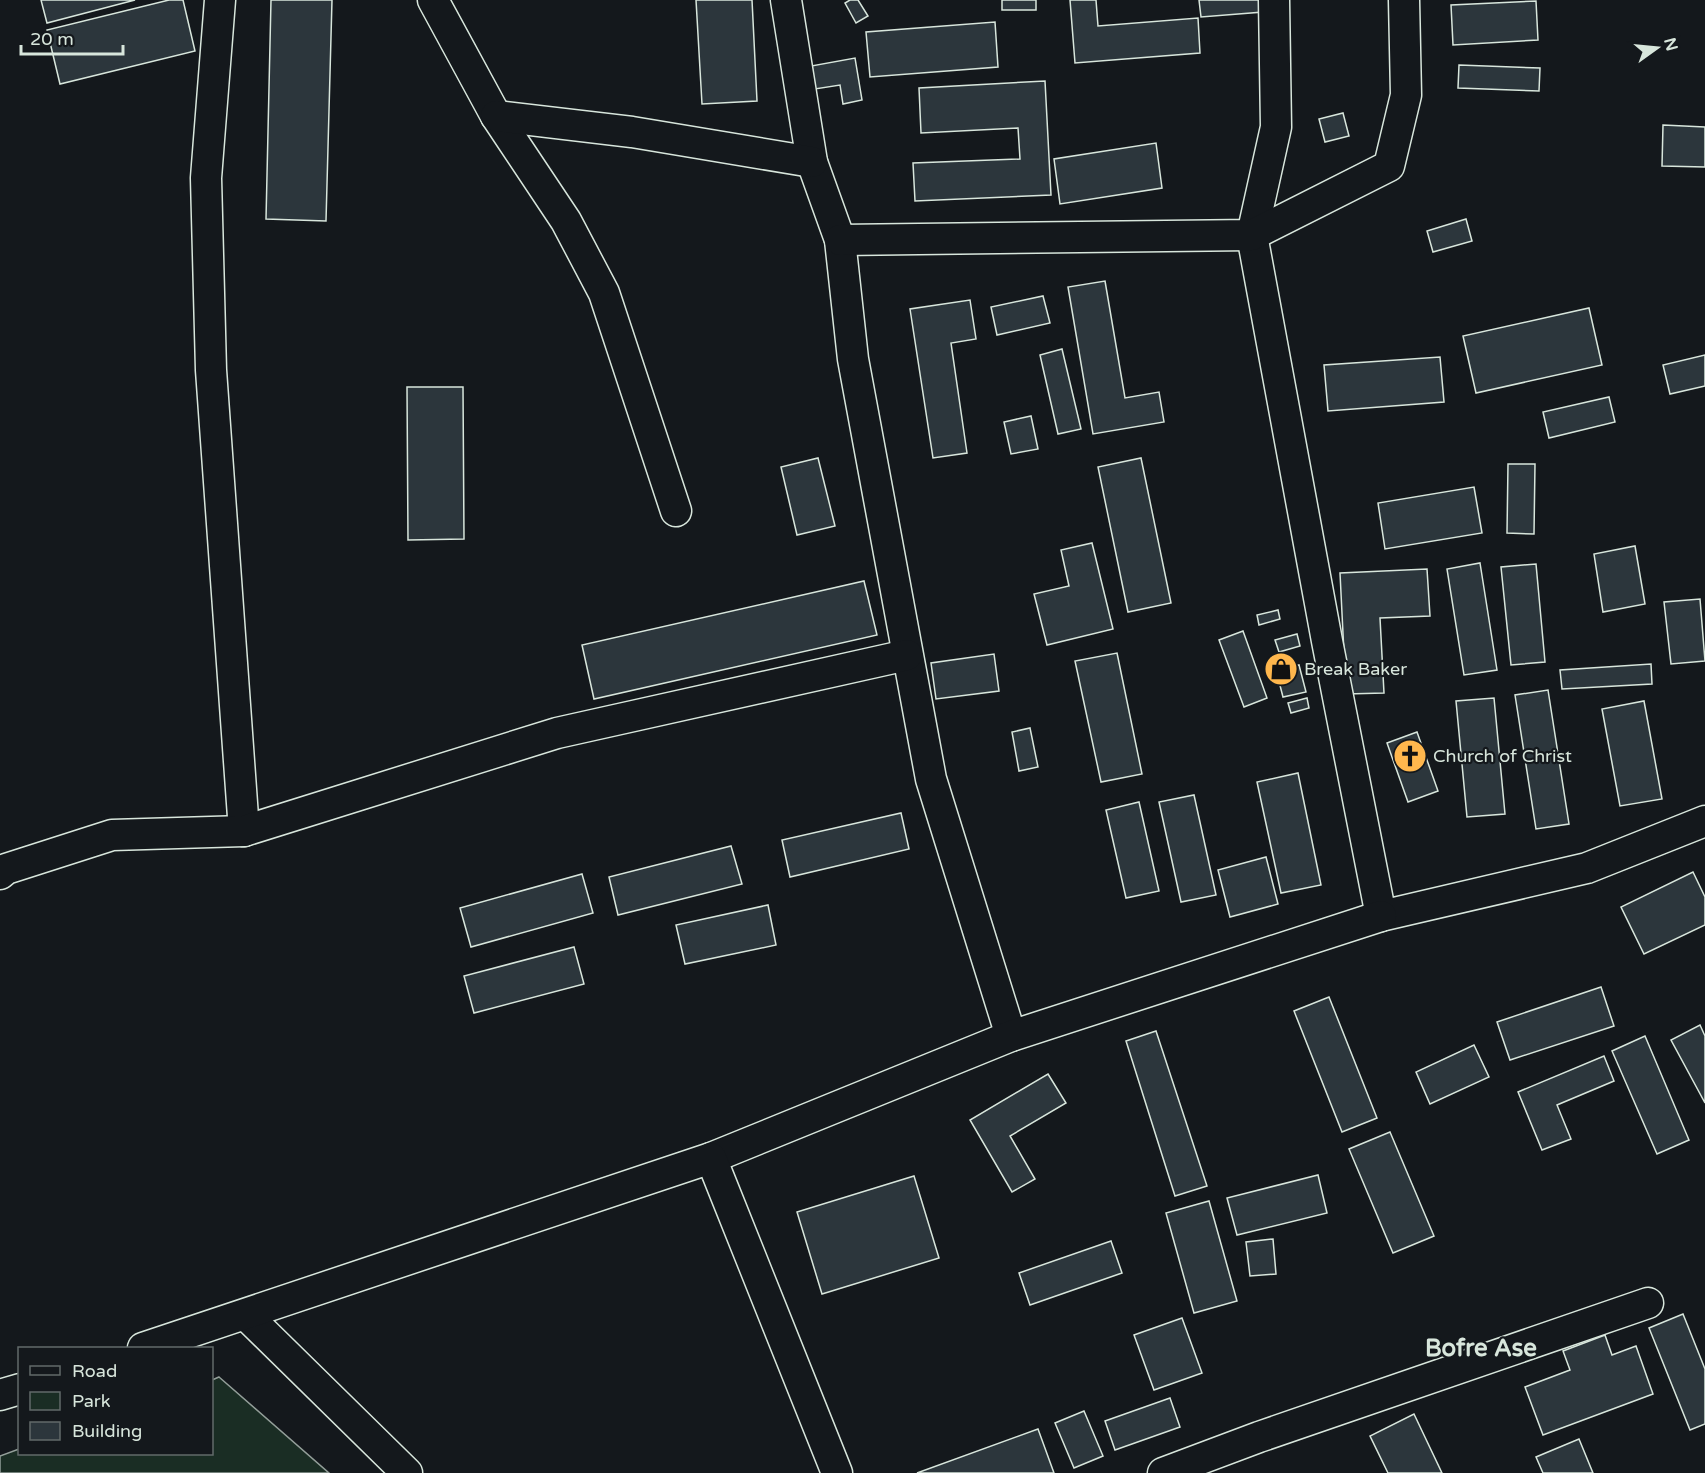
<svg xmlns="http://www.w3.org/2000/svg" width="1705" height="1473" font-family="'Varela Round',sans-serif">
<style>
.green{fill:#1a2d24;stroke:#939e99;stroke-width:1.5}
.building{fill:#2c363c;stroke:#d8e6dc;stroke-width:1.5}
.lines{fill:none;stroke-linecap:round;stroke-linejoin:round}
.street-casing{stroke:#d8e6dc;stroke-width:33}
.street{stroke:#14181c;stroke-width:30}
.labels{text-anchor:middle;stroke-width:4.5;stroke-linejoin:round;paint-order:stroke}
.poi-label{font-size:18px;fill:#d8e6dc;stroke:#14181c;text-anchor:start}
.district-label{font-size:24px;font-weight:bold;fill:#d8e6dc;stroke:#14181c}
</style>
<rect width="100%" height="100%" fill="#14181c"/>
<path class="green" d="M219,1377L329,1473H0V1456L19,1449L20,1454H212V1380Z"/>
<g class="building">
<path d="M41,0H135L47,23Z"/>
<path d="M169,0H183L195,51L60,84L47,30Z"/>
<path d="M271,0H332L326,221L266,219Z"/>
<path d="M696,0H752L757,101L702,104Z"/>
<path d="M850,0H858L868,16L856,23L845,3Z"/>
<rect x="1002" y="0" width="34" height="10"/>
<path d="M1070,0H1096L1098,26L1198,18L1200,53L1075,63Z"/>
<path d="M1199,0H1262L1263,12L1201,17Z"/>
<path d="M1536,1L1538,40L1453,45L1451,5Z"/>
<path d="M995,22L998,67L870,77L866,32Z"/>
<path d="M855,58L862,100L843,104L840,85L815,89L811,66Z"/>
<path d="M1459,65L1540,68L1539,91L1458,88Z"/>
<path d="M1045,81L1051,195L915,201L913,163L1020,159L1018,128L921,133L919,88Z"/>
<path d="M1343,113L1349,136L1325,142L1319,119Z"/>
<path d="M1663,125L1705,127V167L1662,166Z"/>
<path d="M1156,143L1162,188L1060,204L1054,159Z"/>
<path d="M1466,219L1472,241L1433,252L1427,231Z"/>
<path d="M1105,281L1125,398L1159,392L1164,422L1093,434L1068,287Z"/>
<path d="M1043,296L1050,323L997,335L991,307Z"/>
<path d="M970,300L976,339L951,343L967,453L933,458L910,309Z"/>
<path d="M1589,308L1602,365L1476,393L1463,336Z"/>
<path d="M1062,349L1081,429L1058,434L1040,355Z"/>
<path d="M1705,355V386L1670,394L1663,365Z"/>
<path d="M1440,357L1444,402L1328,411L1324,365Z"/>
<path d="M407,387H463L464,539L408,540Z"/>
<path d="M1609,397L1615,422L1549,438L1543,412Z"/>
<path d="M1031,416L1038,449L1011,454L1004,422Z"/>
<path d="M818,458L835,526L797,535L781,467Z"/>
<path d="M1141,458L1171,603L1128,612L1098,467Z"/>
<path d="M1508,464H1535L1534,534L1507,533Z"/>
<path d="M1474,487L1482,533L1385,549L1378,503Z"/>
<path d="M1092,543L1113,629L1047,645L1034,594L1069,586L1061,550Z"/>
<path d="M1635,546L1645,604L1603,612L1594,554Z"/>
<path d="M1480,563L1497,670L1464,675L1447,569Z"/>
<path d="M1536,564L1545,662L1511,665L1501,567Z"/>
<path d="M1427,569L1430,616L1380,618L1384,693L1346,694L1340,573Z"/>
<path d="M864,581L877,635L594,699L582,645Z"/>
<path d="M1700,599L1705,661L1671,664L1664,602Z"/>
<path d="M1278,610L1280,619L1259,625L1257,615Z"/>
<path d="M1243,631L1267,698L1244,707L1219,640Z"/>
<path d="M1297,634L1300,646L1279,652L1275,640Z"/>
<path d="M1117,653L1142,774L1101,782L1075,661Z"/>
<path d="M994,654L999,691L936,699L931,663Z"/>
<path d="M1651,664L1652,684L1562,689L1560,670Z"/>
<path d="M1299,665L1306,692L1283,697L1276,670Z"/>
<path d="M1548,690L1569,824L1536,829L1515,695Z"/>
<path d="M1307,698L1309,708L1291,713L1288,703Z"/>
<path d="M1494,698L1505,814L1467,817L1456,701Z"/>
<path d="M1644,701L1662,799L1620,806L1602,709Z"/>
<path d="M1030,728L1038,767L1019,771L1012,732Z"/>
<path d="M1417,732L1438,791L1408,802L1387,743Z"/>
<path d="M1298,773L1321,885L1281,893L1257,782Z"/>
<path d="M1194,795L1216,895L1181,902L1159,802Z"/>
<path d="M1139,802L1159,891L1126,898L1106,810Z"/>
<path d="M901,813L909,849L790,877L782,840Z"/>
<path d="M731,846L742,884L618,915L609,877Z"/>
<path d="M1266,857L1278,904L1230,917L1218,870Z"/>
<path d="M1693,872L1705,897V925L1644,954L1621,907Z"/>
<path d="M582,874L593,913L471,947L460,908Z"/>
<path d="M768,905L776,945L685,964L676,925Z"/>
<path d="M574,947L584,984L474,1013L464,976Z"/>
<path d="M1601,987L1614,1026L1510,1060L1497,1022Z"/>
<path d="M1329,997L1377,1118L1342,1132L1294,1011Z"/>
<path d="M1700,1025L1705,1036V1103L1671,1040Z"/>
<path d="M1156,1031L1207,1186L1175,1196L1126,1041Z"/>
<path d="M1645,1036L1689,1140L1657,1154L1612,1051Z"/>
<path d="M1474,1045L1489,1077L1430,1104L1416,1072Z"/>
<path d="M1604,1056L1614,1081L1557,1105L1571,1139L1542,1150L1518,1092Z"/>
<path d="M1048,1074L1066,1103L1010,1136L1035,1179L1012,1192L970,1120Z"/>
<path d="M1390,1132L1434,1236L1393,1253L1349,1149Z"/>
<path d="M1318,1175L1327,1213L1237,1235L1227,1198Z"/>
<path d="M914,1176L939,1258L822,1294L797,1212Z"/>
<path d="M1209,1201L1237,1301L1194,1313L1166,1213Z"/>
<path d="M1273,1239L1276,1274L1250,1276L1246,1242Z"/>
<path d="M1111,1241L1122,1273L1030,1305L1019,1273Z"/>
<path d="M1683,1314L1705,1369V1424L1690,1430L1649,1328Z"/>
<path d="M1182,1318L1202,1373L1154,1390L1134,1335Z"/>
<path d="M1605,1335L1612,1355L1636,1346L1653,1394L1543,1435L1525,1387L1570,1370L1563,1351Z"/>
<path d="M1170,1398L1180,1427L1115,1450L1105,1421Z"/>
<path d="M1084,1411L1103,1456L1074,1468L1055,1423Z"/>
<path d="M1414,1414L1442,1473H1388L1370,1436Z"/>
<path d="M1038,1429L1054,1473H917Z"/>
<path d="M1579,1439L1593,1473H1543L1536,1457Z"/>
</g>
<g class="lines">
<defs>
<g id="street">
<path d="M220,0L206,178L211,370L244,831"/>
<path d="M433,0L496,116L566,221L604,293L676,511"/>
<path d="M786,0L812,162L840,240L853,359L931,779L1011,1036"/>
<path d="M1274,0L1276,127L1252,235L1327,641L1381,916L1587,868L1705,821"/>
<path d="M496,116L632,132L812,162"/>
<path d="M840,240L1252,235L1389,166L1406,95L1404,0"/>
<path d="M0,874L6,869L112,835L244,831L557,733L907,655"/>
<path d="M711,1158L1011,1036L1381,916"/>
<path d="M246,1315L407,1473"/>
<path d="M143,1348L711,1158L837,1473"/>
<path d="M0,1395L20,1389"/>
<path d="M1163,1473L1259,1437L1648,1303"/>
</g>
</defs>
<use href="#street" class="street-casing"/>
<use href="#street" class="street"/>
</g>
<defs>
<symbol id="shop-disc" viewBox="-11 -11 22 22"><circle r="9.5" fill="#ffb74d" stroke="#14181c"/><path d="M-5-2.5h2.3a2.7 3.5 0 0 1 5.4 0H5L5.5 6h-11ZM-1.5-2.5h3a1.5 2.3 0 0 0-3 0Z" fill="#111"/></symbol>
<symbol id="church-disc" viewBox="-11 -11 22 22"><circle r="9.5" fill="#ffb74d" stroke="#14181c"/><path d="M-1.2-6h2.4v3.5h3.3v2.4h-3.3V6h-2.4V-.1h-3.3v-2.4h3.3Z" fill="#111"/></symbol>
</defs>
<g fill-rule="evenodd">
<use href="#shop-disc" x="1262" y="650" width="38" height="38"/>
<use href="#church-disc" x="1391" y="737" width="38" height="38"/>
</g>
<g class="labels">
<g class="poi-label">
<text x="1304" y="675">Break Baker</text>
<text x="1433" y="762">Church of Christ</text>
</g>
<g class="district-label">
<text x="1481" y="1356">Bofre Ase</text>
</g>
</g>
<rect x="18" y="1347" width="195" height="108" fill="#14181c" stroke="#626a69" stroke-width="1.5"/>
<rect x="30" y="1366" width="30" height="9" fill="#14181c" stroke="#626a69" stroke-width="1.5"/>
<text x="72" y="1377" font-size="18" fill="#d8e6dc">Road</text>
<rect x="30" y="1392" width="30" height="18" fill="#1a2d24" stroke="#626a69" stroke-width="1.5"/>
<text x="72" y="1407" font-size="18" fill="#d8e6dc">Park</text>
<rect x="30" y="1422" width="30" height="18" fill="#2c363c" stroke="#626a69" stroke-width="1.5"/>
<text x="72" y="1437" font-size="18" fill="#d8e6dc">Building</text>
<g transform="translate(1657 48) rotate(75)" stroke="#14181c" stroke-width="4.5" paint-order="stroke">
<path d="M0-4.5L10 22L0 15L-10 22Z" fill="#d8e6dc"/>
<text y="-9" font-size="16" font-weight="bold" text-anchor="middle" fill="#d8e6dc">N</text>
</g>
<path d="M21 45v9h102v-9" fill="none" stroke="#d8e6dc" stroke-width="3"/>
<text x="30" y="45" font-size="18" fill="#d8e6dc" stroke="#14181c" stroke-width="4.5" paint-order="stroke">20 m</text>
</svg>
